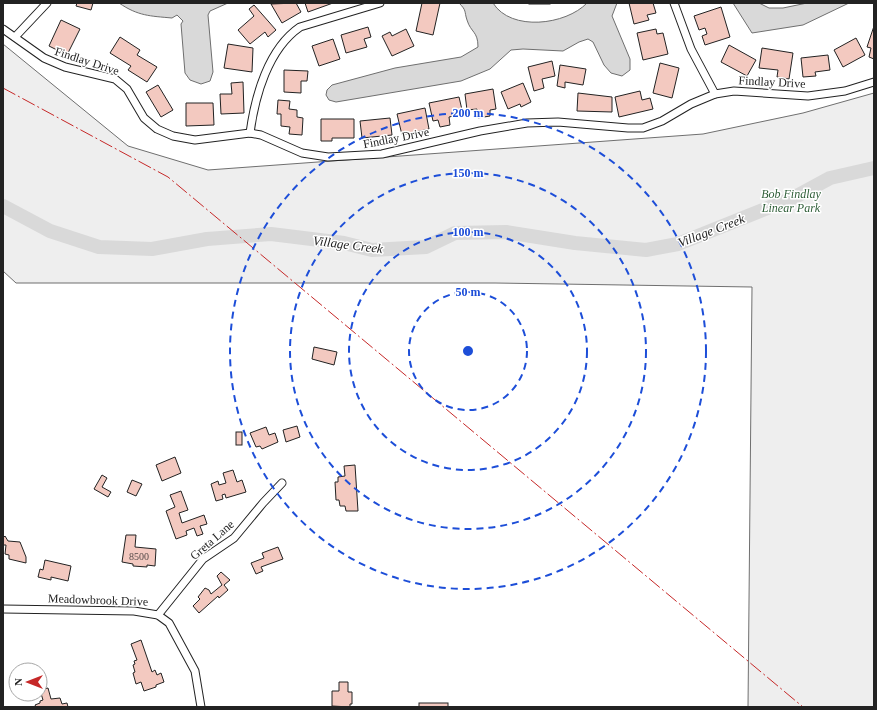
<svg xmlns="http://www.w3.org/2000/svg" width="877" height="710" font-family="'Times New Roman',serif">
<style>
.green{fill:#eee;stroke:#6f6f6f}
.water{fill:#d9d9d9;stroke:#6f6f6f}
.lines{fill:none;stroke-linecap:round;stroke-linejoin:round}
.river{stroke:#d9d9d9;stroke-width:14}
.building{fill:#f3c9c0;stroke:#222}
.minor-casing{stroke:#222;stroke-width:9}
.minor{stroke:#fff;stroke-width:7}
.power{stroke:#c62828;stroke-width:1;stroke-dasharray:14 3 2 3;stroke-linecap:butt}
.ring{fill:none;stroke:#1d4ed8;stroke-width:2;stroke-dasharray:7 5}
.labels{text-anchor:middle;stroke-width:3;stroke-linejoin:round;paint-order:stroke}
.number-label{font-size:10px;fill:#564c4a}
.street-label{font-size:12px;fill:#222;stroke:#fff}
.park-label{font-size:12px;font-style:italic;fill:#2f5e38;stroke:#fff}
.water-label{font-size:13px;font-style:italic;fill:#222;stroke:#fff}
.centre{fill:#1d4ed8;stroke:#fff;stroke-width:2}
.ring-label{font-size:12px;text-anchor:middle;font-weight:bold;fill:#1d4ed8;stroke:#fff;stroke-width:3;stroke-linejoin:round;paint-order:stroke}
</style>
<rect width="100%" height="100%" fill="#fff"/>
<path class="green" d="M3,44L128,146L208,170L703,134L803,113L874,93V707H748L752,287L495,283H16L3,271Z"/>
<g class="water">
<path d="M119,3H228L210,11L208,15L213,72L210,81L201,84L190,80L185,73L181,24L183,21L177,15L172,18C150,16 138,16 119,3Z"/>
<path d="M459,3H493C511,32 566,25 587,3H617L612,16L630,59V70L622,76L611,73L604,65L593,42L588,39L579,42L563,51L523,49L511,50L490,69L461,81L336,102L329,100L326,95L327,90L332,85L395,68L461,57L478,47C478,31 471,33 467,20C464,11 467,11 459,3Z"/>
<path d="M733,3H759L769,8H783L807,3H849L803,25L752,33Z"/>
</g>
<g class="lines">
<path class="river" d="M3,206L50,231L99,247L152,249L207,239L271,234L344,243L372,250L426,247L455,233L506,232L575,243L646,250L678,244L795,197L830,178L874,168"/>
</g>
<g class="building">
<path d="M77,3H93L91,10L76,6Z"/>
<path d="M296,3L301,12L282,23L271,4Z"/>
<path d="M305,3H333L308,12Z"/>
<path d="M422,3H440L433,35L416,31Z"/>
<rect x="529" y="3" width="21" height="1"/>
<path d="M629,3H653L656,13L647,15L649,20L634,24Z"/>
<path d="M254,5L276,30L268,37L265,32L250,44L238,30L254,16L249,9Z"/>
<path d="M721,7L730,37L705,45L702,36L707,34L705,28L699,30L694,16Z"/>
<path d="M61,20L80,29L67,55L49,46Z"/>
<path d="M874,26V59L869,57L871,48L867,47Z"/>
<path d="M368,27L371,37L364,39L367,47L346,53L341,35Z"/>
<path d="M406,29L414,46L392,56L382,36L390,32L392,36Z"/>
<path d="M656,29L657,34L663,33L668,54L643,60L637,33Z"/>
<path d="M120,37L140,50L137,55L157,67L147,82L128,70L131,66L110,53Z"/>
<path d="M856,38L865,55L843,67L834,50Z"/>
<path d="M333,39L340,59L319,66L312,46Z"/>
<path d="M228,44L253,48L252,72L224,68Z"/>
<path d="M729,45L756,60L747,76L721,62Z"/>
<path d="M762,48L793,53L789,79L777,77L778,70L759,68Z"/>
<path d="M828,55L830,70L815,72L816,76L803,77L801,58Z"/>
<path d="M552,61L555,76L542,79L544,88L534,91L528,67Z"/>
<path d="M660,63L679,68L672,98L653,93Z"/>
<path d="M560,65L586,69L583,85L565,82V88L557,86Z"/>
<path d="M284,70L308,71L307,81H301V93L284,92Z"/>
<path d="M243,82L244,113L221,114L220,94H232L231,83Z"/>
<path d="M523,83L531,102L521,107L520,104L508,109L501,92Z"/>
<path d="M158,85L173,110L161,117L146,92Z"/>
<path d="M493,89L496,109L490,110V116L478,118L477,109L467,110L465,94Z"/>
<path d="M640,91L642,100L650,98L653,109L619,117L615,97Z"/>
<path d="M578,93L612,97V112L577,111Z"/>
<path d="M459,97L463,114L449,117L450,125L440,127L438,120L433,121L429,103Z"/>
<path d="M278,100L290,101L289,109L297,110V117L303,118L302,135L289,134L290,127L281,126V114H277Z"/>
<path d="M186,103H213L214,125L186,126Z"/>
<path d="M425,108L429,129L402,135L397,114Z"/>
<path d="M390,118L392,135L362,138L360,121Z"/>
<path d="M321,119H354V138H332V141H321Z"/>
<path d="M314,347L337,352L334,365L312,359Z"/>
<path d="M297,426L300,437L286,442L283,430Z"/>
<path d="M266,427L269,435L275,433L278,442L262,449L260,446L256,447L250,433Z"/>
<rect x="236" y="432" width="6" height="13"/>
<path d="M175,457L181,473L162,481L156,465Z"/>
<path d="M355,465L358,511H346L345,506H340L339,500H336L335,482H338V477L345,476L344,466Z"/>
<path d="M233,470L237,482L242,480L246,492L226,498L225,494L222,495L223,499L216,501L211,484L218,481L219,485L226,483L223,473Z"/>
<path d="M102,475L107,478L102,487L111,492L108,497L94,489Z"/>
<path d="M132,480L142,484L136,496L127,492Z"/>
<path d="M181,491L188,510L179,513L182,523L204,515L207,524L200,526L203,534L197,536L194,528L186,531L187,535L176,539L166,511L175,507L170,495Z"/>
<path d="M126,535H136L135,547L156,549L155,566L147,565V567L133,566V564L122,562Z"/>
<path d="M5,536L8,541L20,542L26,557V563L9,559V555L5,554L6,545H3V538Z"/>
<path d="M278,547L283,559L261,567L263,571L256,574L251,563L264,558L262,553Z"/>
<path d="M45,560L71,566L68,581L51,577V580L38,577L40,569L43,570Z"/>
<path d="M221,572L230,580L224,585L228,590L219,598L218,596L199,613L193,606L200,599L198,597L205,588L209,590L211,594L222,585L217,576Z"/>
<path d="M141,640L152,672L155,670L157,675L161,673L164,682L156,685V687L144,691L141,682L136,684L133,673L135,672L133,665L135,664L134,661L137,660L131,644Z"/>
<path d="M339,682H348V692H352V704H350V707L332,706V691H339Z"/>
<path d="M48,688L51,699L60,698L62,704L67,703L68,707H36L35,705L40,703V701L43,700L40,690Z"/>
<rect x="419" y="703" width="29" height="4"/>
</g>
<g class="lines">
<defs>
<g id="minor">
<path d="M674,3L691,49L715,94"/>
<path d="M3,29L44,58L65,67L115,79L127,89L144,118L157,129L173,136L195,140L250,133L261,135L302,153L328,157L382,154L480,131L527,123L558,122L628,128H643L662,121L691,104L715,94L734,91L808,96L845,91L874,82"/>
<path d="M15,37L47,3"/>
<path d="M250,133C255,96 268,49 300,27L380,3"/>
<path d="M3,609L134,611L158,615L169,623L195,671L201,707"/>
<path d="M158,615L203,559L234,538L263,503L282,483"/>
</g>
</defs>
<use href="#minor" class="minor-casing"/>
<use href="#minor" class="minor"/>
<path class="power" d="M3,88L168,177L803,707"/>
</g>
<g class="ring">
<circle cx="468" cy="351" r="59"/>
<circle cx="468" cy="351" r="119"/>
<circle cx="468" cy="351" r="178"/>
<circle cx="468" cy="351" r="238"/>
</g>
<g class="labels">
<g class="number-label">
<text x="139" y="560">8500</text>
</g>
<g class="street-label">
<text transform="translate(87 61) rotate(18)" y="4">Findlay Drive</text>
<text transform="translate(772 82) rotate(3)" y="4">Findlay Drive</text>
<text transform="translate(396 138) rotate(-11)" y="4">Findlay Drive</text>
<text transform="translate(212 540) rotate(-41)" y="4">Greta Lane</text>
<text transform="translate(98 600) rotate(2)" y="4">Meadowbrook Drive</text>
</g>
<g class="park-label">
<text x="791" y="198">Bob Findlay<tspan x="791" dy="14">Linear Park</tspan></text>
</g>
<g class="water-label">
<text transform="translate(711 230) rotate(-21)" y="5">Village Creek</text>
<text transform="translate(348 244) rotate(7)" y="5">Village Creek</text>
</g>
</g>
<circle cx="468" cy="351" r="6" class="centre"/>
<g class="ring-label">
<text x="468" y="117">200 m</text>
<text x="468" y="177">150 m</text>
<text x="468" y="236">100 m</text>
<text x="468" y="296">50 m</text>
</g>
<rect width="877" height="710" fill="none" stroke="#222222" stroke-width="8"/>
<g transform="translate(28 682) rotate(270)"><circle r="19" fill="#ffffff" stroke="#a7a7a7"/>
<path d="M0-3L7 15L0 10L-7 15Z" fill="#c62828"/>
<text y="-6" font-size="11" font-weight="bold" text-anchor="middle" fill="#222222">N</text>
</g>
</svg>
